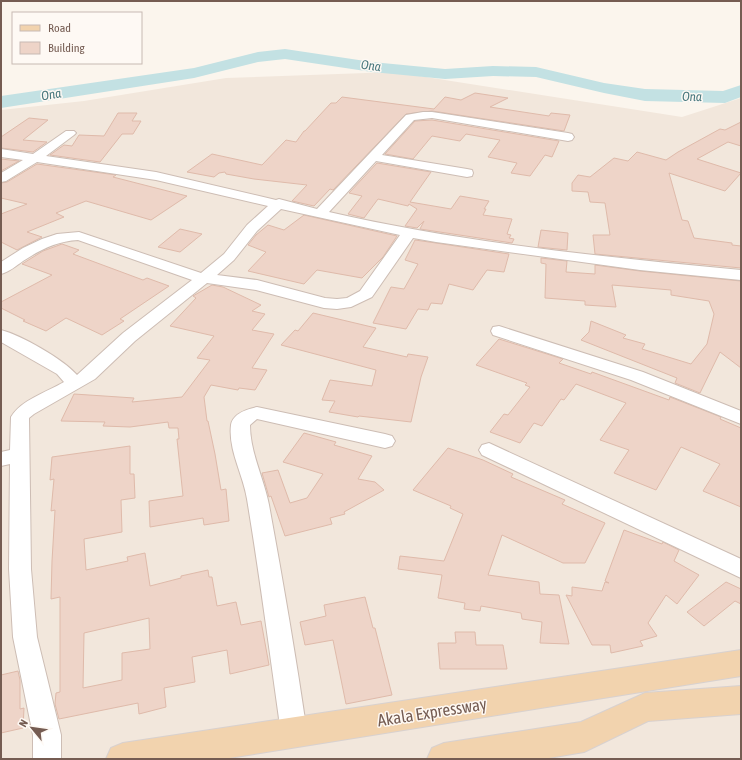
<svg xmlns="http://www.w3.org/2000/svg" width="742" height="760" font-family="'Asap Condensed',sans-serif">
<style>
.residential{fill:#f2e7dc}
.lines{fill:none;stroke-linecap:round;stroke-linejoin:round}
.river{fill:#c3e1e3;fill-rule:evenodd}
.building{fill:#eed4c8;stroke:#dfbaaa;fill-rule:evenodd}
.minor-casing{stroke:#cdbdb4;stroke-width:2}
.primary-casing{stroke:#d8d1cf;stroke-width:2}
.minor{fill:#fff;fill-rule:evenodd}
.primary{fill:#f2d3ae;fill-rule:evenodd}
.labels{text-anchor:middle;stroke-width:3;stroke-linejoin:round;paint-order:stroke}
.far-water-label{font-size:13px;font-style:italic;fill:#4a797f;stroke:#fef9f4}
.near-street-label{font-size:17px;fill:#755c52;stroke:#fef9f4}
</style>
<rect width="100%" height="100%" fill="#fbf5ed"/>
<path class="residential" d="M394,72L682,117L741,98V759H1V110L84,101L226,78Z"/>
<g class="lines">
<path class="river" d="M285,49L372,62L445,69L493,66L536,67L604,83L645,89L723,91L741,85V97L725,103L645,101L604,93L536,77L493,76L445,79L372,72L285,59L258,62L194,78L1,108V96L194,68L258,52Z"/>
</g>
<g class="building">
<path d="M475,93L508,98L490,107L549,116L551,113L570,115L564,131L432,111L406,114L333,190L330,189L314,206L292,201L307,185L254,179L226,174L225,172L219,173L214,177L187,172L212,154L262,165L286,140L296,142L304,131H305L331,103H336L342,97L434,109L445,97L461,100Z"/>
<path d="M118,113H137L132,121H141L133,134H122L100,162L50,155L64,145L72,146L79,135L104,136Z"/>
<path d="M29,118L48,120L23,140L47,142L33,152L1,148V137Z"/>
<path d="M432,120L559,141L552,157L545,155L530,176L511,173L517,163L488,157L500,140L466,134L460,141L432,136L413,159L385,154L415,121Z"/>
<path d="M741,122V146L728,142L697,159L741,173L725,191L669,173L682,220L688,221L694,238L732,243V245L741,246V268L595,254L593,235H610L605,203L590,202L588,192L572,191V183L578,175L590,177L614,158L628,161L637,152L666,160L678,152L720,129L725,130Z"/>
<path d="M1,159L19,161L1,171Z"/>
<path d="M377,163L431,172L410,202L451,209L460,196L489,201L484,209H486L483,215L512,219L507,234L511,235L509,238L514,239L512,243L420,229L424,221L417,228L405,226L417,209L409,204L408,206L378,199L364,218L348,214L362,196L349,193Z"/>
<path d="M37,164L116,175L113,177L187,196L151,220L86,201L56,213L64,217L27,232L42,237L17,250L1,242V214L27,204L1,198V183L7,182Z"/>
<path d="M304,215L397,236L383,257L362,278L317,270L304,284L248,271L266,252L248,245L256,235L268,225L284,230Z"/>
<path d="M180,229L202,234L180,252L158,247Z"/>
<path d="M541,230L568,233L567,250L538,247Z"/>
<path d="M415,240L436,243L509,254L504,272L487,270L473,290L449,284L442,304L431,303L428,310L418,309L406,329L373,323L391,287L404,289L418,264L405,260Z"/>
<path d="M62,244L79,250L73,254L143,280L147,278L169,286L120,319L124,321L102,335L66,318L46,331L23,321L25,320L1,308V302L52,275L22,264L43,251Z"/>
<path d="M541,258L567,261L566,272L595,274V265L640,271L741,281V368L720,352L700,393L675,383L677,378L581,340L589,332L591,321L626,335L623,338L645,344L642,349L691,364L707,344L714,314L709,301L671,295V290L612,285L616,307L585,305V301L545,298L546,264L541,263Z"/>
<path d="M212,285L223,287L261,305L252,311L265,314L252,330L274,334L252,368L267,370L255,390L239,388L238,390L211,385L204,397L207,421H208L215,454L221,490L226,489L229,521L204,525L203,518L150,527L149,501L183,496L177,439H179L178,428H169L168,422L130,427L103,426L105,422L61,421L74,394L134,398L132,402L182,397L210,360L197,358L214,336L170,326L196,298L193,296Z"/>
<path d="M313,313L376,328L363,347L407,357L408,354L428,357L421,377L411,422L359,416L358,417L329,412L335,401L322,400L330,380L372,386L376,370L281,345L295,330L298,331Z"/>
<path d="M499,339L563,359L559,363L591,374L592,372L669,400L670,397L721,417L720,419L741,428V507L703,491L720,464L681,447L656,490L614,473L629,450L600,440L626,403L576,384L564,400L561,399L542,426L534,423L520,443L490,432L504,414L508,415L530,387L525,385L527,383L476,365Z"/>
<path d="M304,433L336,442L334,445L372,456L358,479L375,482L384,490L344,512L345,514L330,518L332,524L285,536L271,496L269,497L262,473L278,470L290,503L307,498L323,474L283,462Z"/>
<path d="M130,446V474H134L135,498L121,500L122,532L84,539L86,570L128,561L127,557L145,553L150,586L181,578V576L208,570L209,577H212L217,606L236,602L241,625L261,621L269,665L230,674L227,650L192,657L195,682L164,688L166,707L139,714L138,703L59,719L55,704L56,693L60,692V597L51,599L52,561L55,510L51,511L54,479L50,480L52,457ZM149,618L150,649L122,653V680L83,688L84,633Z"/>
<path d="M448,448L483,460L513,474L511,477L565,500L562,504L605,523L585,563H563L502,535L488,575L539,582L540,594L559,595L569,644L540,643L542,622L522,619L521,613L481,606L480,611L464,609L465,603L438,598L442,575L398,569L400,556L444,561L463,514L450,508L451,506L413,490Z"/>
<path d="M624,530L662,544L663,542L679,550L674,561L699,575L677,604L666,595L648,623L657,636L640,641L643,646L611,653L610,645H592L566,595L572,596V587L602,591L605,582L609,583L605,581Z"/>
<path d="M726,582L741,589V604L735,601L704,626L687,612Z"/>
<path d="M365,597L373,628H375L392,695L346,704L333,640L305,645L300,622L326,616L324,605Z"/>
<path d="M455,632H475L476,645H503L507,669H440L438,643H456Z"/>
<path d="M18,671L20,680V709L24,708L23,728L1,733V675Z"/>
</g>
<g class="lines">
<defs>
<g id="minor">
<path d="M423,112H432L568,133L572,134L574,137L572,140L568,141L432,118L414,120L382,155L467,169L472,170L473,173L472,176L467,177L376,161L329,212C464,243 603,257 741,270V280L640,270L436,242L413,238L372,297L351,307L337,309L324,308L256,290L207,283L135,341L95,379L34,414L29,418L31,569L37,637L61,735V759H33V735L13,637L9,569L10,464L1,466V452L10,450L11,417C21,400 47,392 64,382L57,374L1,342V330C21,335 63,359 77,375L123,333L192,280L78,240C57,241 40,250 23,261C16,266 9,272 1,274V262L23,248L42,239L57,234L79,232L201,273L224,254L247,225L268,206L156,180L37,162L6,181L1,182V173L23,160L1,157V149L33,154L66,131H74L76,133L74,135L46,156L156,172L276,200L279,199L317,209L406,115ZM281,209L400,235L360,291L347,298L337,299L325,298L257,280L217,275L234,260L257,231Z"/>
<path d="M499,326L643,372L741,411V424L631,380L493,335L491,331L493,327Z"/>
<path d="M257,407L385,434L392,436L395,441L392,446L385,448L257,419L250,425C250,453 264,478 269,505C283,581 296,657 307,733L304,742L294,745L284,742L281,733C270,655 260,577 247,499C243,474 228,450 231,425C233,413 248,409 257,407Z"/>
<path d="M489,443L741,559V578L482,455L479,450L482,445Z"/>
</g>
<g id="primary">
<path d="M741,650V676L223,759H106L111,748L123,743Z"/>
<path d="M741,686V714L648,721L584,752L543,759H427L432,748L444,743L581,722L645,693Z"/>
</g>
</defs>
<use href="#minor" class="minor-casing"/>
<use href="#primary" class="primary-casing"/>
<use href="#minor" class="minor"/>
<use href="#primary" class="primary"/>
</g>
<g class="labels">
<g class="far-water-label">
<text transform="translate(371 65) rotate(7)" y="5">Ona</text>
<text transform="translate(51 94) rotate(-9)" y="5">Ona</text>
<text transform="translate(692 96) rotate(1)" y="5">Ona</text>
</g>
<g class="near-street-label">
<text transform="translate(432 712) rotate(-9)" y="6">Akala Expressway</text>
</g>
</g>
<rect width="742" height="760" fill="none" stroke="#755c52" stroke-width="4"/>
<rect x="12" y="12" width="130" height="52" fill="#fef9f4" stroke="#c7bab3"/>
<rect x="20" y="25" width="20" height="6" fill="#f2d3ae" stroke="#c7bab3"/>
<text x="48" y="32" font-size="12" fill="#755c52">Road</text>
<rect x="20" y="42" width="20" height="12" fill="#eed4c8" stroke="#c7bab3"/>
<text x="48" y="52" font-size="12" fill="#755c52">Building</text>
<g transform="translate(32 728) rotate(299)" stroke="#fef9f4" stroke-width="3" paint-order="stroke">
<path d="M0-3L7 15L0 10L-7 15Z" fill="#755c52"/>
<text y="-6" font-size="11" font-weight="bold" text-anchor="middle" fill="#755c52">N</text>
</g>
</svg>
